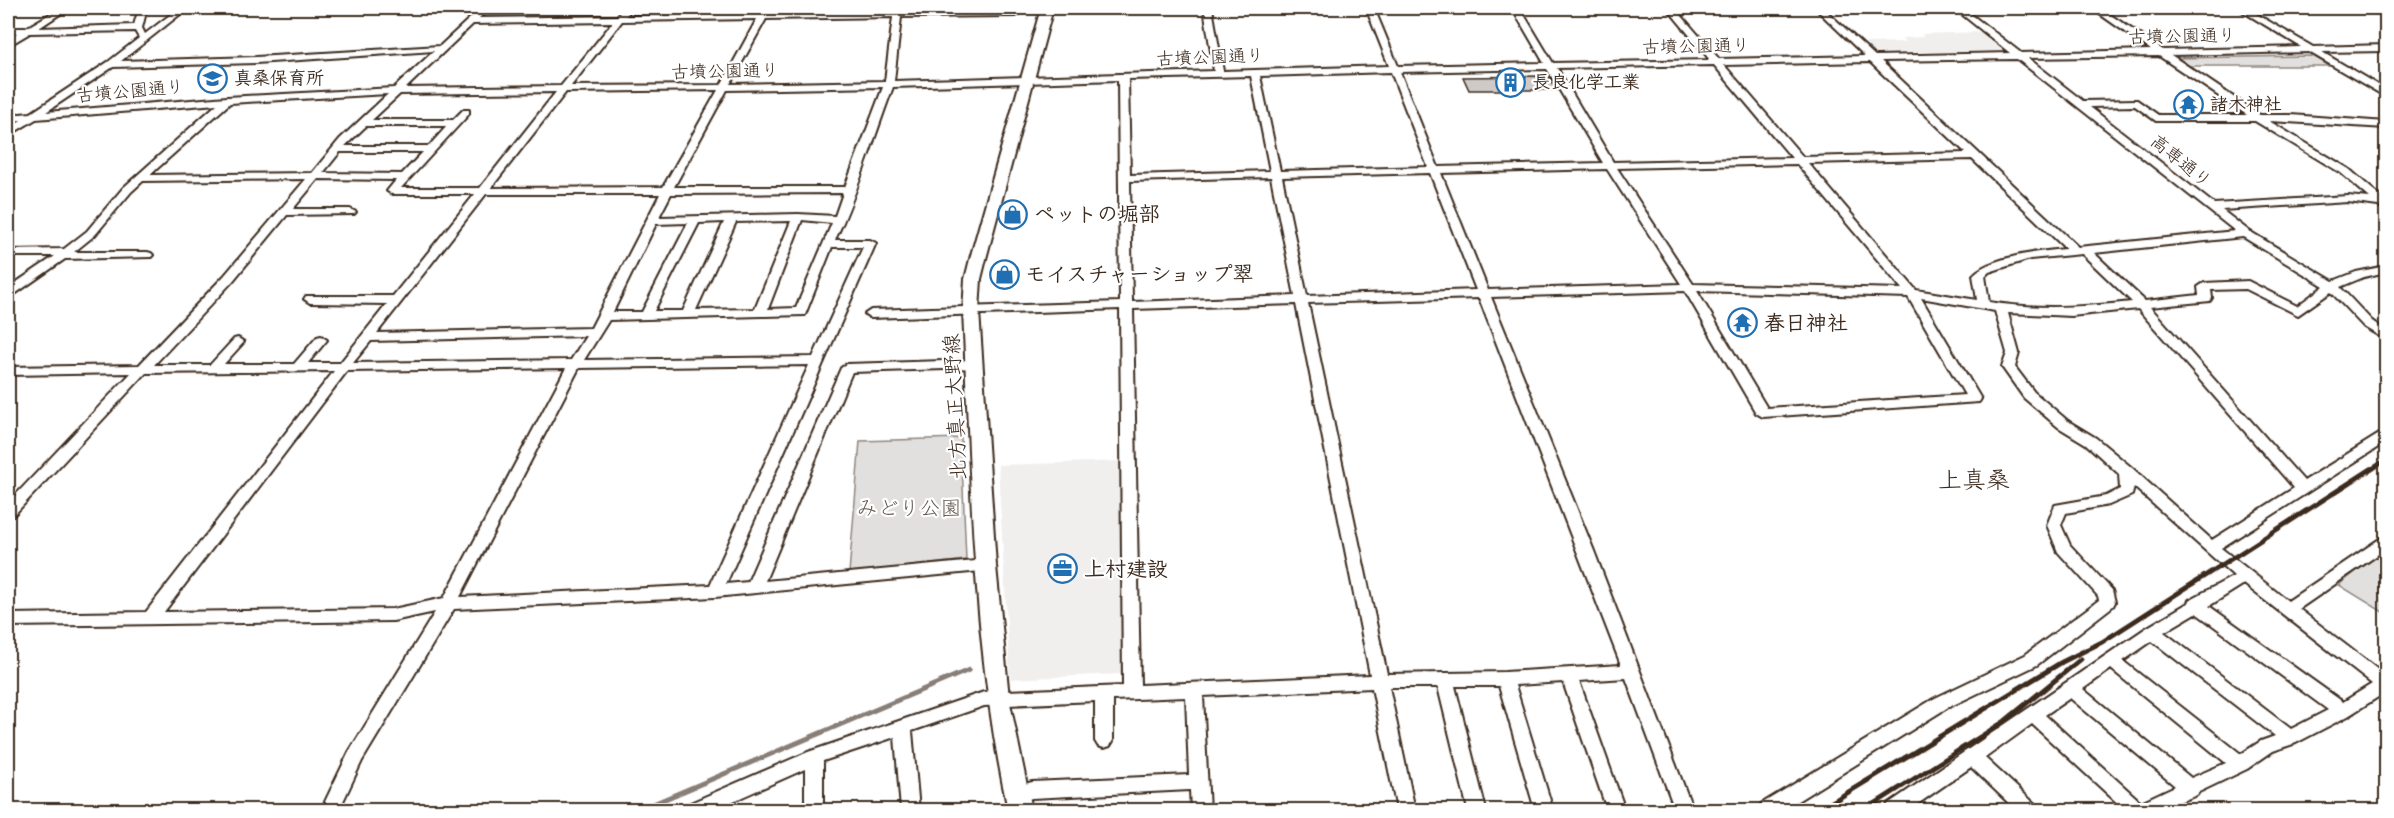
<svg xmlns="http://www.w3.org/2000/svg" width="2394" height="818" font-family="Mynerve,'Klee One',sans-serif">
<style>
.built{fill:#f1efee}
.green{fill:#e2e0de;stroke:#8e857e;stroke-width:1.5}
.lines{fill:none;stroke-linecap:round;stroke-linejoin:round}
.stream{stroke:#887e77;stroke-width:5}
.building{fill:#cfcac7;stroke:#3b2a1e;stroke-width:1.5}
.minor-casing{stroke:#3b2a1e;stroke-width:4}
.major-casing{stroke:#3b2a1e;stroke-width:4}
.minor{fill:#fff;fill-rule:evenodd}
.major{fill:#fff;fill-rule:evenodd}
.rail-far1{stroke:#3b2a1e;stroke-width:4.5}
.rail{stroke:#3b2a1e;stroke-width:5}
.labels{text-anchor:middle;stroke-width:4.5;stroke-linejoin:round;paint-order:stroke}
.far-street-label{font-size:18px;fill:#3b2a1e;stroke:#fff}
.far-poi-label{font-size:18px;font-weight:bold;fill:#3b2a1e;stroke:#fff;text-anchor:start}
.poi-label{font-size:21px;font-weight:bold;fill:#3b2a1e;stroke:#fff;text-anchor:start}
.street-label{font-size:21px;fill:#3b2a1e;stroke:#fff}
.park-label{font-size:21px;fill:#65584e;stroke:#fff}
.quarter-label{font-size:24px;fill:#3b2a1e;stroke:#fff}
</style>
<rect width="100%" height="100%" fill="#fff"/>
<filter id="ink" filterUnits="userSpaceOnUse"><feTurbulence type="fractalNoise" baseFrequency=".0167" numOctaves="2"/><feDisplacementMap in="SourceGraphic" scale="12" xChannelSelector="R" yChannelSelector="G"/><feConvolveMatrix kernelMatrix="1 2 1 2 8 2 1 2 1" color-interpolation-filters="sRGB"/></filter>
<g filter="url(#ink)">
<g class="built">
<path d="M1984,32L2005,51L1874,53L1863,43L1905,42L1902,38L1924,37L1921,34Z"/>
<path d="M1121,461V674L1010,679L998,465Z"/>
</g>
<g class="green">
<path d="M2313,56L2330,66H2189L2174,58Z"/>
<path d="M961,438L966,560L849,573L860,441Z"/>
<path d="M2381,551L2386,554V614L2339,585Z"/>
</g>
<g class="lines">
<path class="stream" d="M639,810L969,670"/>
</g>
<path class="building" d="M1548,76L1556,90H1469L1463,77Z"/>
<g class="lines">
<defs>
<g id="minor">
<path d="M60,8H69L39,28L134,25L139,8H147L142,28L145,34L179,8H188L121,61L256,57L440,46L481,8H489L479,18L617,16L624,8H632L626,16L760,14L764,8H772L769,14L893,12L894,8H902V12L1016,10L1020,13L1016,16L901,17L894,81L1214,71L1204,8H1212L1223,71L1389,66L1366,8H1374L1398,66L1544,63L1512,8H1520L1553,63L1710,60L1667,8H1675L1719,59L1865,56L1815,8H1823L1875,56L2010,53L1954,8H1963L2021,53L2151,50L2091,8H2100L2163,50L2301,47L2237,8H2246L2313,47L2386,45V51L2322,52L2386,90V97L2309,52L2171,55L2260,115H2291L2386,122V128L2269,121L2349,169L2386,201V210L2378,206L2348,202L2222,210L2249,231L2333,281L2356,272L2386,266V272L2364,277L2340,287L2372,321L2386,331V340L2364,327L2331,292L2298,315L2246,289L2211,290L2212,298L2210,301L2150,307L2304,481L2381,433L2386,432V442L2221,548L2288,601L2381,538L2386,537V549L2299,609L2386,676V692L2348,716L2296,743L2273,751L2247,769L2199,792L2197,795L2159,810H2125L2032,724L1985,758L2035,804L2037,810H2016L1971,767L1909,810H1886L1888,804L2146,628L2188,603L2189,600L2234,576L2134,487L2132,495L2109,505L2066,513L2061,525L2070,545L2112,590L2115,602L2113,606L2037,665L1947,708L1783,810H1759L1761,804L1935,698L2025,655L2099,600L2098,596L2058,552L2047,525L2055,505L2106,496L2120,489L2119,474L2086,444L2058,427L2024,398L2002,367L2007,353L1995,311L1921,298L1981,399L1979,402L1763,417L1756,413L1685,291L1491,297L1594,551L1693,810H1675L1626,678L1579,681L1625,810H1607L1563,682L1515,685L1553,810H1535L1499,686H1455L1486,810H1468L1438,687H1389L1415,810H1397L1372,688L1203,696L1209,810H1191L1190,790L1032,798L1017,802L1011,800L1008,794L1011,788L1032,782L1189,775L1186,697L1113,700V741L1110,746L1104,748L1098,746L1095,741V701L984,706L912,731L919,810H901L895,737L823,761V810H805V769L713,810H686L688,804L808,752L984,692L1123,686L1120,309L871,318L865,314L871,310L1120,302L1118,80L893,87C874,137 858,192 835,240H870L876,243L726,584L748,582L841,368L847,364L976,360L982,364L976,368L852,372L765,581L986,560L991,562L994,566L991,570L715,597L454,609L362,761L339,810H321L349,752L435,612L393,621L8,626V614L146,612L334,371L146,373L13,516L8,517V503L131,373L8,375V367L139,365L224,276L306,179L143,181L131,192L95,235L74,252H147L151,253L153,255L151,257L65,259L12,296H8V288L55,256H8V250L64,249L87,231L123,188L217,104L36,119L8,136V129L21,120L8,121V115L31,113L108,62L139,38L135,31L30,33L8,46V39L17,33L8,34V28H26ZM893,17L885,81L730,84L766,19ZM757,19L721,85L571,86L622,21ZM613,22L561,86L406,88L473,24ZM434,51L394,88L227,97L46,112L113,67L256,63ZM2159,56L2247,115H2158L2137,100L2083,101L2028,58ZM2017,59L2235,231L2078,247L1881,61ZM1870,62L1966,153L1803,157L1724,65ZM1714,65L1792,158L1613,162L1557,68ZM1547,69L1603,163L1438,167L1400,72ZM1391,72L1428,167L1280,171L1260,76ZM1251,76L1270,171L1130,175L1128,79ZM883,87L845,187H674L727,90ZM718,90L663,187L491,188L566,92ZM556,92L480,188H401L469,114V110H463L453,120H372L400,94ZM388,94L340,139L312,173L150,175L230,103ZM2135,106L2156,121H2255L2341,173L2370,198L2348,196L2214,204L2090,107ZM366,126H447L429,146H345ZM340,152H423L402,174L323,173ZM1972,159L2066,249C2042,251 1989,257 1973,275L1977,300L1916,290L1808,163ZM1797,164L1902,289L1693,284L1617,168ZM1607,169L1681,284L1488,290L1441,173ZM1430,173L1476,290L1307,296L1282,177ZM1271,177L1295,296L1132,302L1130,181ZM318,179L396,180L387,191L392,194H475L393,296H306L304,299L310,303L387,304L340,363H308L327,340L321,336L317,337L294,364H224L244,342L238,338L234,339L210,365H154L232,282L287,215L354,214L356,212L350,209H293ZM843,193L835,216L798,214L659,217L671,194ZM486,194H660L591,328L377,333ZM802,220L832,223L796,308L768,309ZM791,221L755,309L696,310L736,222ZM724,222L683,311H654L699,223ZM688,223L642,312H613L656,224ZM2243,237L2324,286L2297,306L2248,281L2204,283L2198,287L2199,295L2145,301L2094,253ZM832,247H863L813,357L584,360L609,320L805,315ZM2082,254L2132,302C2083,307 2037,310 1989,302L1985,276L1989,272L2030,259ZM1697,291L1908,297L1965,395L1767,408ZM1479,298L1621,665L1505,672L1387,674L1308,303ZM1296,304L1370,675L1140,685L1133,309ZM2138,309L2294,488L2212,540L2131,467L2096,438L2068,421L2034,392L2015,367L2019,353L2008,313L2071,316ZM586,336L571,360L353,363L371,341ZM809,365L710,585L460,597L579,368ZM566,368L444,598L393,609L164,612L347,371ZM2244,584L2372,684L2343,702L2209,606ZM2196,613L2328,710L2291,729L2164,632ZM2152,641L2275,736L2261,741L2241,754L2123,661ZM2111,669L2226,763L2191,778L2083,689ZM2070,698L2175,786L2141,802L2045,715Z"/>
<path d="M2368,8H2377L2386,13V18Z"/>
</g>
<path id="major" d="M1041,8H1053L987,255L981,279L979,311L996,566L1009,698L1032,810H1008C972,647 971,478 963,311L965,279L971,255Z"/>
</defs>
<use href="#minor" class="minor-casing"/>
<use href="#major" class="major-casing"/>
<use href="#minor" class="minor"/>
<use href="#major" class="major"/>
<path class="rail-far1" d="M2369,471L2386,460"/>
<g class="rail">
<path d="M1819,810L2062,662L2102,642L2371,469"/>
<path d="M1865,810L2005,721L2081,659"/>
</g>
</g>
</g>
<defs>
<symbol id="school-ring" viewBox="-11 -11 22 22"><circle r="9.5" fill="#fff" stroke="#1f6fb2" stroke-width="1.5"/><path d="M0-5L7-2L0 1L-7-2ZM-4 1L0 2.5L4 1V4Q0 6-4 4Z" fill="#1f6fb2"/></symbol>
<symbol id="building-ring" viewBox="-11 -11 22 22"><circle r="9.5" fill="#fff" stroke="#1f6fb2" stroke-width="1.5"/><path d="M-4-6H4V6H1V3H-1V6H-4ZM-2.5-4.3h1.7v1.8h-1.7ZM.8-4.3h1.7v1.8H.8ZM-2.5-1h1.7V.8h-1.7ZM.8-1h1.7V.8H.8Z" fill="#1f6fb2"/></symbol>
<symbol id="temple-ring" viewBox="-11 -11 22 22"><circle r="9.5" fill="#fff" stroke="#1f6fb2" stroke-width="1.5"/><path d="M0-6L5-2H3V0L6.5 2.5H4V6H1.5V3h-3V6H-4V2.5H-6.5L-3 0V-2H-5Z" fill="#1f6fb2"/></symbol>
<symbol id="shop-ring" viewBox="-11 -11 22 22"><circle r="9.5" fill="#fff" stroke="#1f6fb2" stroke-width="1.5"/><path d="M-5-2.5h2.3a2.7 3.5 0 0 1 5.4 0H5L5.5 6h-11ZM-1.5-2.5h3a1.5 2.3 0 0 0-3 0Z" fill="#1f6fb2"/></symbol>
<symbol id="office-ring" viewBox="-11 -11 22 22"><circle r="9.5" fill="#fff" stroke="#1f6fb2" stroke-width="1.5"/><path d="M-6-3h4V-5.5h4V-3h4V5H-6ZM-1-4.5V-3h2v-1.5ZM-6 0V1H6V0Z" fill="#1f6fb2"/></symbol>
</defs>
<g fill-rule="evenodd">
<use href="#school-ring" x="196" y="62" width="33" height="33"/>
<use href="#building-ring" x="1494" y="66" width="33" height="33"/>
<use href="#temple-ring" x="2172" y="88" width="33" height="33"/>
<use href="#shop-ring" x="996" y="198" width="33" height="33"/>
<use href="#shop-ring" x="988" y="258" width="33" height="33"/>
<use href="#temple-ring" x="1726" y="306" width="33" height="33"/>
<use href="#office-ring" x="1046" y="552" width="33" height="33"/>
</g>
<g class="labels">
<g class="far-street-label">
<text transform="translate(2182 36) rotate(-1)" y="6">古墳公園通り</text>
<text transform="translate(1696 46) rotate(-1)" y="6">古墳公園通り</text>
<text transform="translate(1210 57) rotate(-2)" y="6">古墳公園通り</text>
<text transform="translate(725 71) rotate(-1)" y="6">古墳公園通り</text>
<text transform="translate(130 91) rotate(-5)" y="6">古墳公園通り</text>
<text transform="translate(2181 161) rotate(39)" y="6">高専通り</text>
</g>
<g class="far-poi-label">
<text x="234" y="84">真桑保育所</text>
<text x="1532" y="88">長良化学工業</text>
<text x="2210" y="110">諸木神社</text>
</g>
<g class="poi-label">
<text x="1034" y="221">ペットの堀部</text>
<text x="1025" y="281">モイスチャーショップ翠</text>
<text x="1764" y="330">春日神社</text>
<text x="1084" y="576">上村建設</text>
</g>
<g class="street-label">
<text transform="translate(955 407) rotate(-93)" y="7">北方真正大野線</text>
</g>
<g class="park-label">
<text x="909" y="515">みどり公園</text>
</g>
<g class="quarter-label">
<text x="1974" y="488">上真桑</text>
</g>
</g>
<rect width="2394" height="818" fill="none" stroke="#fff" stroke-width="30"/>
<rect x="15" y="15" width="2364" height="788" fill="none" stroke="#3b2a1e" stroke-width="2" filter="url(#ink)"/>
</svg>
